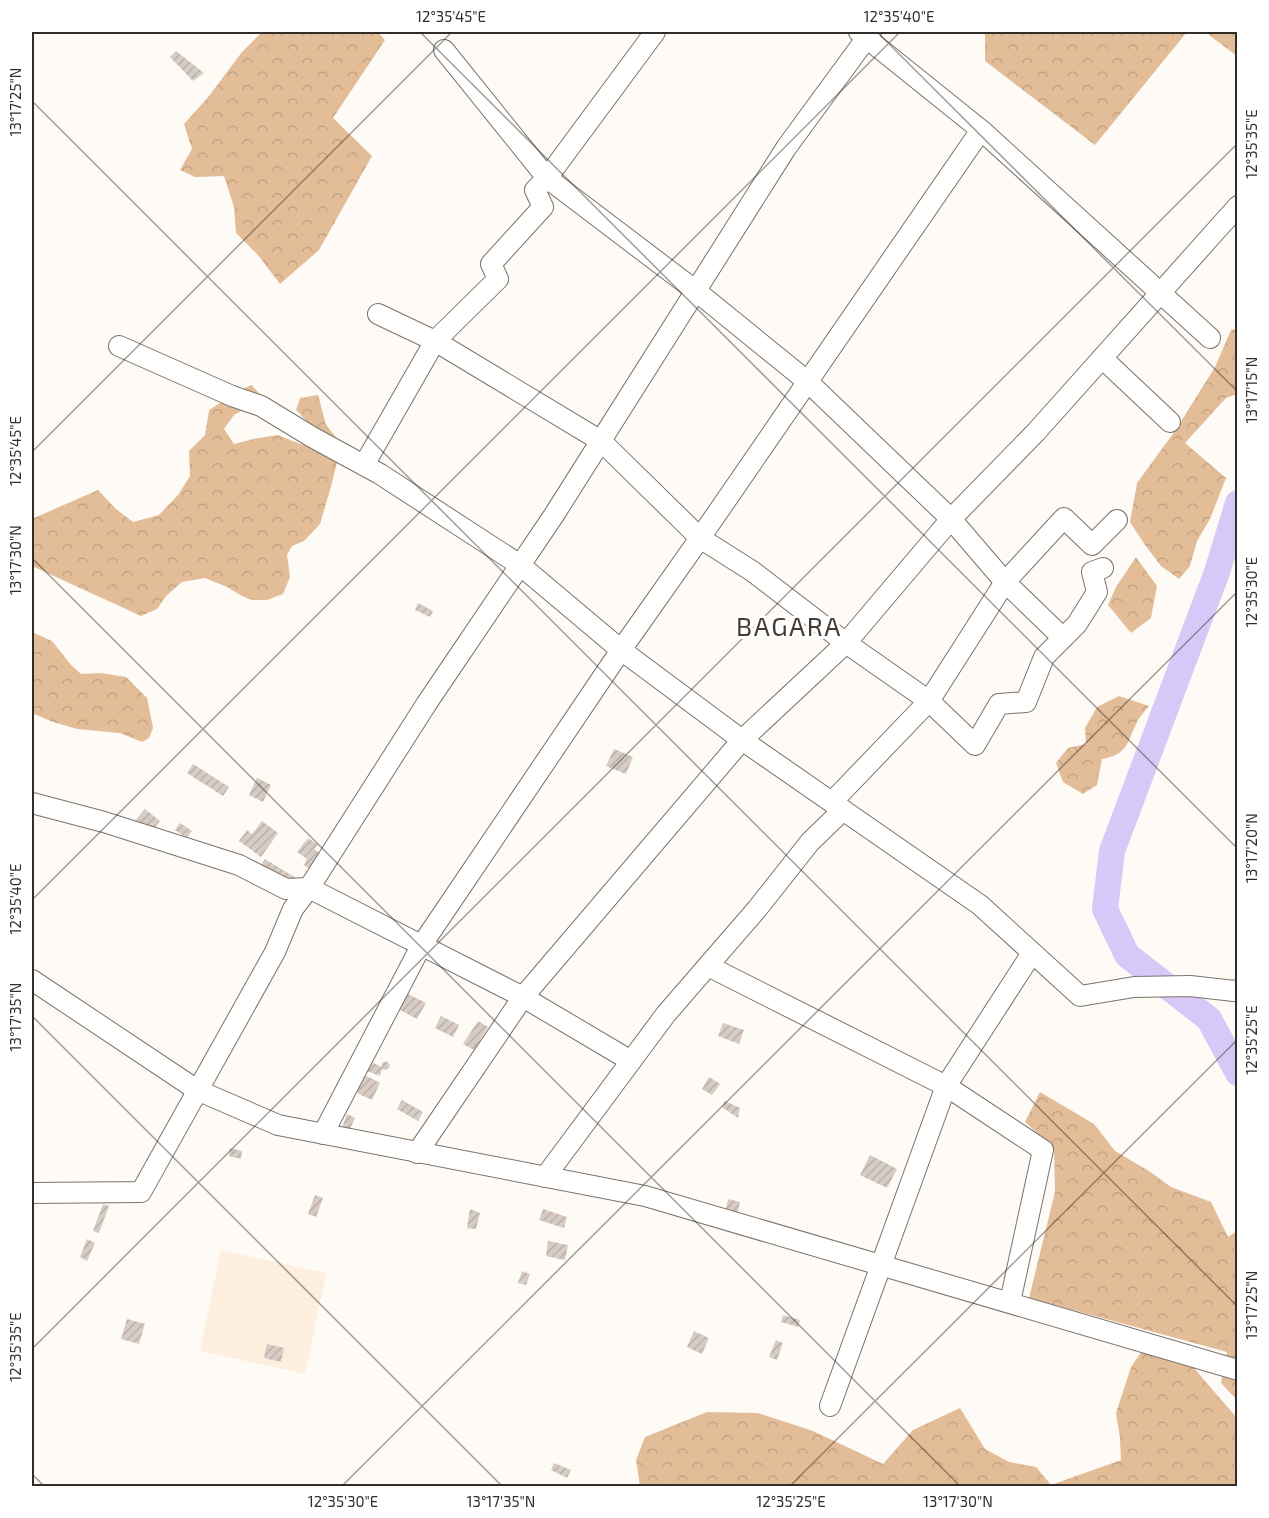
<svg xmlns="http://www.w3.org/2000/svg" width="1269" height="1518" font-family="'Exo 2',sans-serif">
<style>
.built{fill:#feeede}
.forest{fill:url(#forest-crowns)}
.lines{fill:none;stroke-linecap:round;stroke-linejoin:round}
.river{stroke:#d6c9f8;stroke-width:26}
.building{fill:url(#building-hatch)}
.minor-casing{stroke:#7c726a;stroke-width:22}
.minor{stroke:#fff;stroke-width:20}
.ticks{fill:none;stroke:#312d29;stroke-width:1.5;stroke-opacity:0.45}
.labels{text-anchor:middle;stroke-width:6;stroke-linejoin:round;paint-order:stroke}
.quarter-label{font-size:26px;letter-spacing:1.5px;fill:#453d35;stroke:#fff}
.neatline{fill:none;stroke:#312d29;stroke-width:2}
.ticks-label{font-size:15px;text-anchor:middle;fill:#312d29}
</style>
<defs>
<pattern id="forest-crowns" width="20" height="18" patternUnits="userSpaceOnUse" patternTransform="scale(1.5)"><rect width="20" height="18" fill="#e2bd98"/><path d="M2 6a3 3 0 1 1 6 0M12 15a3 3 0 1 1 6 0" fill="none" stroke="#c2a383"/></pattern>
<pattern id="building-hatch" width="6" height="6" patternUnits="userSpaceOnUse" patternTransform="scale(1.5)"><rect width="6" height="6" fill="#d7ccc3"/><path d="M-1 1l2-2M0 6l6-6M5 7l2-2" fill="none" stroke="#b9b0a8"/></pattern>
</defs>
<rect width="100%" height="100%" fill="#fefaf6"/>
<path class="built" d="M221,1250L326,1273L305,1374L200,1351Z"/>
<g class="forest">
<path d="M262,32H378L385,40L333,118L372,156L319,250L280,284L258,255L236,233L234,207L224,176L195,177L180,170L192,149L184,124L209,96L242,52Z"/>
<path d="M985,32H1187L1095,145L985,61Z"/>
<path d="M1205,32H1237V56Z"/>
<path d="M1237,329V394L1226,398L1185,443L1226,478L1210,519L1197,541L1190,566L1179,579L1161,566L1145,545L1130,522L1137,483L1175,431L1215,367L1231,330Z"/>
<path d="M251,385L264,398L234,415L224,429L234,444L253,439L278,435L300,444L318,448L313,428L296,410L300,398L318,395L326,425L339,441L337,462L332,483L320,524L304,541L292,546L287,555L290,577L283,594L267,600H252L242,596L227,587L205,578L182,582L166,596L157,609L141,616L32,566V521L34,518L98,490L116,509L133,522L159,515L178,495L190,476L189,451L205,435L209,410L234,394Z"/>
<path d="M1136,557L1157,586L1151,618L1131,633L1108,605L1116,587Z"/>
<path d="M32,632L52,641L71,665L81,674L101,673L126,677L147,698L153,728L149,738L142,742L120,733L77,729L53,722L32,713Z"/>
<path d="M1119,696L1149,706C1145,711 1140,716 1137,722C1127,743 1127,755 1102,759L1097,785L1083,794L1063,782L1056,763L1068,748L1086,744L1085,728L1097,707Z"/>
<path d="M1040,1092L1094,1124L1115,1151L1149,1171L1171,1187L1211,1202L1228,1237L1237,1231V1400L1221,1383L1227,1352L1029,1298L1055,1192L1054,1148L1025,1122Z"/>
<path d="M1142,1351L1193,1367L1237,1418V1486H640L636,1460L645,1437L707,1412L758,1413L813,1431L883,1464L913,1430L960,1408L985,1449L1009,1462L1036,1467L1051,1485L1121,1460L1120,1438L1116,1413L1131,1367Z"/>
</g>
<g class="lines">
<path class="river" d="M1238,503L1217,572L1112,851L1105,909L1127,955L1209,1019L1238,1073"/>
</g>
<g class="building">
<path d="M176,51L204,73L193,81L170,57Z"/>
<path d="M418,603L433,611L430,617L415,610Z"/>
<path d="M614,749L633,757L626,774L606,766Z"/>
<path d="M193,764L229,787L223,796L187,773Z"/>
<path d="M257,778L271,785L263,802L249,795Z"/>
<path d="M145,809L160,821L150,834L135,821Z"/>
<path d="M262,821L278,833L261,857L239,841L247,830L252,834Z"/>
<path d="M180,823L192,831L187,838L175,830Z"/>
<path d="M308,838L318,845L314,849L324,856L314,872L304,865L307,859L297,852Z"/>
<path d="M265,859L296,878L286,889L259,869Z"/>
<path d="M406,993L426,1003L417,1019L398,1009Z"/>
<path d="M441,1016L459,1025L453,1037L435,1028Z"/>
<path d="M478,1021L488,1027L474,1050L463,1044Z"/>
<path d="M723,1023L744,1030L739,1044L718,1036Z"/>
<path d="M386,1061L390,1065L389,1068L386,1070L382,1069L380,1076L367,1071L371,1062L382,1067V1063Z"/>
<path d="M365,1075L380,1083L372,1100L357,1093Z"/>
<path d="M709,1077L720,1084L712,1095L702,1089Z"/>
<path d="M402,1100L423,1112L418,1121L397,1109Z"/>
<path d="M725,1101L740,1108L738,1118L722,1107Z"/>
<path d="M347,1114L355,1118L349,1131L342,1128Z"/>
<path d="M230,1148L242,1151L241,1159L229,1156Z"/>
<path d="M870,1155L897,1169L887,1188L860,1175Z"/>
<path d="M315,1195L323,1198L316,1217L308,1214Z"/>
<path d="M728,1199L740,1202L737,1216L725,1213Z"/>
<path d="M103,1204L109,1206L99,1233L93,1231Z"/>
<path d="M470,1209L480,1213L476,1229L467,1228Z"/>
<path d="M543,1209L567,1217L564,1228L539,1220Z"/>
<path d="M87,1239L95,1243L87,1261L80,1257Z"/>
<path d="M548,1241L568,1245L565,1260L546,1256Z"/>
<path d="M522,1271L530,1274L526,1285L518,1283Z"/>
<path d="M783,1315L800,1320L798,1327L781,1322Z"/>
<path d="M127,1319L145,1324L139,1344L121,1339Z"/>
<path d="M694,1331L709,1338L702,1354L687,1347Z"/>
<path d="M776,1340L783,1343L777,1360L769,1357Z"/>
<path d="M267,1344L284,1348L281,1362L264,1358Z"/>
<path d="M554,1463L571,1470L567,1478L551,1470Z"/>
</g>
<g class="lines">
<defs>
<g id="minor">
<path d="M859,32L981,130L1210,338"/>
<path d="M444,50L547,178L696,291L808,382L951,519L1005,582L1063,638"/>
<path d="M378,314L435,341L601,441L700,538L752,571L846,643L929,701L975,745L999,704L1026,702L1044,657L1077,624L1097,592L1092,572L1103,568"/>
<path d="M119,346L232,396L261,406L312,437L380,474L520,565L621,650L742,740L980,905L1080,996L1134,987L1190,986L1234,991L1238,990"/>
<path d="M1102,358L1170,422"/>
<path d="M364,465L435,341L498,279L491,264L543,207L535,190L547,178L655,32"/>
<path d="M832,802L929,701L1005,582L1064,518L1092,545L1117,520"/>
<path d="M32,803L104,822L239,865L286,889L309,888L523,997L631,1061"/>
<path d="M708,966L946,1086L1043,1150L1010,1302"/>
<path d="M32,980L197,1090L278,1125L645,1196L1238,1370"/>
<path d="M323,1134L421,946L621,650L700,538L981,130"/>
<path d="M417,1153L523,997L742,740L846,643L951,519L1036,432L1238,206"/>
<path d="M545,1177L666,1014L757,909L810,842L843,810"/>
<path d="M32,1193L141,1192L275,952L293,909L309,888L427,703L554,515L786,148L871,32"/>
<path d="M830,1406L946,1086L1032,953"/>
</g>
</defs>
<use href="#minor" class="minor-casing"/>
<use href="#minor" class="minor"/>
</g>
<path class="ticks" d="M420,32L1238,849M877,32L1238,392M32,101L1238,1307M32,452L452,32M32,558L960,1486M32,900L900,32M32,1016L502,1486M32,1349L1238,143M32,1474L44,1486M342,1486L1238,591M790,1486L1238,1039"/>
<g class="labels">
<g class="quarter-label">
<text x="789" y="636">BAGARA</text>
</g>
</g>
<rect width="1269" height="1518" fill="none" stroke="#ffffff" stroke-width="66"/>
<rect x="33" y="33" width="1203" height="1452" class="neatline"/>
<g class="ticks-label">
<text x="451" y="22">12°35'45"E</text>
<text x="899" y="22">12°35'40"E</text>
<text transform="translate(16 102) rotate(-90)" y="5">13°17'25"N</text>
<text transform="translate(1252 144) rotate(-90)" y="5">12°35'35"E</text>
<text transform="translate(1252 390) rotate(-90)" y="5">13°17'15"N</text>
<text transform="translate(16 451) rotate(-90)" y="5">12°35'45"E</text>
<text transform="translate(16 560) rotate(-90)" y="5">13°17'30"N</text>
<text transform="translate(1252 592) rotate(-90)" y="5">12°35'30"E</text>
<text transform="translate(1252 848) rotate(-90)" y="5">13°17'20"N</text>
<text transform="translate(16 899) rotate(-90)" y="5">12°35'40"E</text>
<text transform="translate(16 1017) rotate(-90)" y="5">13°17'35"N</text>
<text transform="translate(1252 1040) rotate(-90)" y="5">12°35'25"E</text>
<text transform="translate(1252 1305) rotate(-90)" y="5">13°17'25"N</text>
<text transform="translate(16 1347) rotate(-90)" y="5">12°35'35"E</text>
<text x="343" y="1507">12°35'30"E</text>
<text x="501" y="1507">13°17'35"N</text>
<text x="791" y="1507">12°35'25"E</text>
<text x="958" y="1507">13°17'30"N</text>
</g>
</svg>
